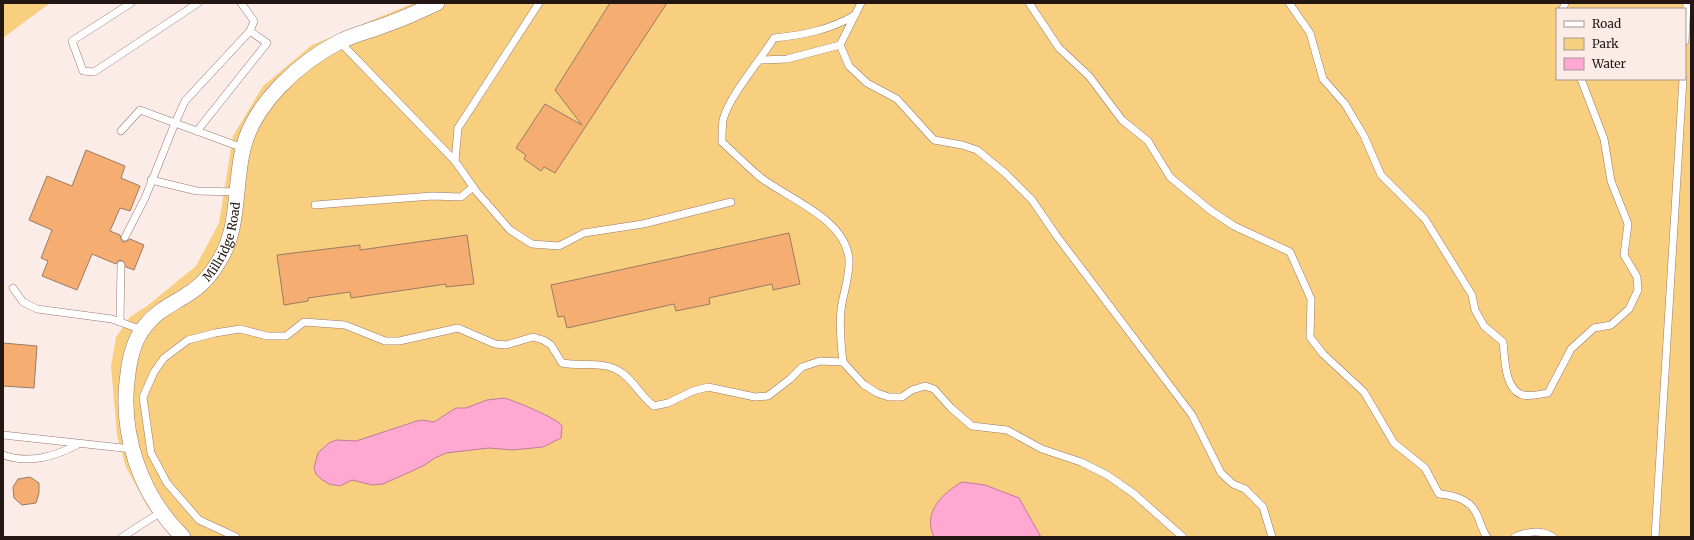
<svg xmlns="http://www.w3.org/2000/svg" width="1694" height="540" font-family="Merriweather,serif">
<style>
.green{fill:#f8cf7f;fill-rule:evenodd}
.water{fill:#ffa8d2;stroke:#bd7c99}
.building{fill:#f5ad71;stroke:#987c66}
.lines{fill:none;stroke-linecap:round;stroke-linejoin:round}
.service-casing{stroke:#9b786e;stroke-width:8}
.minor-casing{stroke:#9b786e;stroke-width:16}
.service{stroke:#fff;stroke-width:7}
.minor{stroke:#fff;stroke-width:15}
.labels{text-anchor:middle;stroke-width:4;stroke-linejoin:round;paint-order:stroke}
.street-label{font-size:12px;fill:#241613;stroke:#fcece7}
</style>
<rect width="100%" height="100%" fill="#fcece7"/>
<g class="green">
<path d="M3,3H50L3,38Z"/>
<path d="M414,3H1691V537H171L147,506L126,467L117,435L111,366L116,337L130,317L147,306L196,266L219,223L233,136L263,86L312,45ZM1557,9H1685V79H1557Z"/>
</g>
<g class="water">
<path d="M504,398C513,400 559,419 562,426L561,438L543,447L512,450L489,448L446,453L435,458L423,466L383,484L372,485L352,480L340,486L329,484L321,479L316,474L314,468L318,453L329,443L336,440L356,441L417,421L422,420L434,422L456,408H466L487,400Z"/>
<path d="M962,482L985,485L1019,498L1041,537H934C922,512 943,493 962,482Z"/>
</g>
<g class="building">
<path d="M610,3H667L555,173L544,167L541,171L524,159L526,155L516,148L545,104L582,125L555,90Z"/>
<path d="M86,150L125,166L121,178L140,186L130,211L120,208L110,231L120,235L121,239L123,242L127,241L130,239L144,245L134,270L126,267L123,261L119,260L116,264L92,254L77,290L42,276L48,261L41,258L52,230L29,220L47,176L72,186Z"/>
<path d="M789,233L800,284L773,290L772,284L709,298L710,304L676,311L674,304L567,328L564,316L558,317L551,285Z"/>
<path d="M467,235L474,284L446,287V284L351,298L350,292L308,298V301L284,305L277,255L360,245V250Z"/>
<path d="M3,343L37,346L34,388L3,386Z"/>
<path d="M30,477L39,483V493L36,503L22,505L14,498L13,487L18,479Z"/>
</g>
<g class="lines">
<defs>
<g id="service">
<path d="M131,3L72,41L83,71L94,72L198,3"/>
<path d="M241,3L254,21L250,31"/>
<path d="M539,3L458,128L455,161L476,191L510,230L532,244L559,246L584,233L643,224L731,202"/>
<path d="M1029,3L1059,48L1089,76L1122,120L1148,141L1170,177L1210,210L1234,226L1290,252L1311,299L1310,337L1323,354L1364,392L1394,443L1425,468L1439,494C1451,495 1468,499 1475,511C1480,519 1481,529 1487,537"/>
<path d="M1289,3L1310,33L1323,79L1345,104L1364,136L1381,175L1425,219L1472,295L1475,310L1484,326L1503,342C1505,357 1504,390 1523,395C1530,397 1541,394 1548,393L1571,349L1594,328L1611,325L1629,309L1638,290L1637,277L1624,255L1628,224L1611,181L1604,139L1581,79"/>
<path d="M1563,9L1565,3"/>
<path d="M1685,41L1687,3"/>
<path d="M340,42L455,161"/>
<path d="M840,45L849,66L867,83L897,99L934,140L962,145L977,150L1005,173L1032,200L1056,235L1192,415L1221,473L1233,484L1245,489L1263,507L1272,537"/>
<path d="M761,60L787,59L840,45L861,3"/>
<path d="M121,131L140,110L175,123L185,101L250,31L267,43L197,131"/>
<path d="M151,180L197,191L237,192"/>
<path d="M315,205L432,196L461,197L473,187"/>
<path d="M125,237L145,198L175,123L243,148"/>
<path d="M13,288L23,302L37,309L112,319L142,330"/>
<path d="M120,322L121,265"/>
<path d="M843,362C841,345 839,328 841,310C843,293 850,277 849,259C845,218 788,199 760,177C747,166 735,154 722,142C722,135 722,127 723,120C729,96 760,61 774,38C803,35 830,30 855,15"/>
<path d="M3,435L132,449"/>
<path d="M3,455C29,464 53,457 77,445"/>
<path d="M122,537L161,512"/>
<path d="M236,537L199,520L167,483L151,453L143,397L154,372L164,358L188,340L215,333L240,329L267,336H286L304,322L345,325L385,341H399L458,328L495,344L506,345L533,337L543,340L551,345L562,363C582,367 605,360 622,373C635,382 641,397 654,406L668,403L693,391L708,387L755,397L768,396L790,379L802,367L820,361L843,362L863,384L877,393L889,397H902L912,390L925,386L934,389L951,408L972,426L1007,430L1042,449L1081,462L1107,475L1133,493L1183,537"/>
<path d="M1515,537C1527,531 1542,530 1553,537"/>
<path d="M1655,537L1683,79"/>
</g>
<g id="minor">
<path id="s1" d="M183,537C140,495 119,433 128,373C130,356 134,339 146,325C157,311 171,305 185,296C199,288 211,275 219,261C240,228 234,186 243,149C253,104 300,62 339,42C354,34 370,31 385,25C403,19 420,11 437,3"/>
</g>
</defs>
<use href="#service" class="service-casing"/>
<use href="#minor" class="minor-casing"/>
<use href="#service" class="service"/>
<use href="#minor" class="minor"/>
</g>
<g class="labels">
<g class="street-label">
<text dy="4" stroke="none"><textPath href="#s1" startOffset="349">Millridge Road</textPath></text>
</g>
</g>
<rect width="1694" height="540" fill="none" stroke="#241613" stroke-width="8"/>
<rect x="1556" y="8" width="130" height="72" fill="#fcece7" stroke="#a69692"/>
<rect x="1564" y="21" width="20" height="6" fill="#ffffff" stroke="#a69692"/>
<text x="1592" y="28" font-size="12" fill="#241613">Road</text>
<rect x="1564" y="38" width="20" height="12" fill="#f8cf7f" stroke="#a69692"/>
<text x="1592" y="48" font-size="12" fill="#241613">Park</text>
<rect x="1564" y="58" width="20" height="12" fill="#ffa8d2" stroke="#a69692"/>
<text x="1592" y="68" font-size="12" fill="#241613">Water</text>
</svg>
